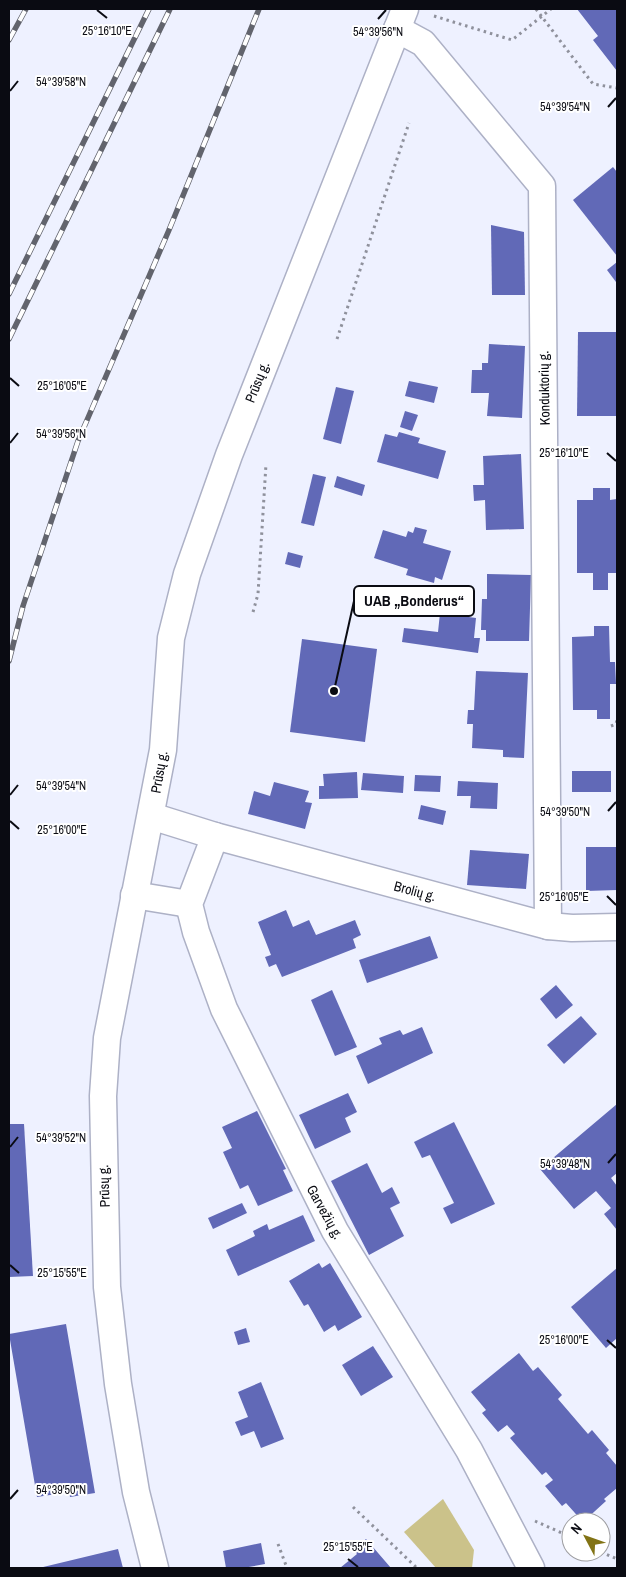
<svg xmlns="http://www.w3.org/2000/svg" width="626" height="1577" font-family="'Archivo Narrow',sans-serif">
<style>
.green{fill:#cbc28a}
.building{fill:#6169b7}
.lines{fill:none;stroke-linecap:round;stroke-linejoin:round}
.minor-casing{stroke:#adb1c6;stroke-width:29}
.path{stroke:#8f919c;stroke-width:3;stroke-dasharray:2.5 4;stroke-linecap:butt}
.minor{stroke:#fff;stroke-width:26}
.rail-casing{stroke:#62646d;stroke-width:5.5}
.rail{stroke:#fff;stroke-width:4;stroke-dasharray:11;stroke-linecap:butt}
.ticks{fill:none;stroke:#0a0b12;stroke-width:2}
.labels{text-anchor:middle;stroke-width:4;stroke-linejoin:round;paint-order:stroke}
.street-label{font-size:14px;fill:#0a0b12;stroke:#fff}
.ticks-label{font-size:12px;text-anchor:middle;fill:#0a0b12;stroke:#fff;stroke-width:4;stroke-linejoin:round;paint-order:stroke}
.leader{fill:none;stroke:#0a0b12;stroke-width:2}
.callout-dot{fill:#0a0b12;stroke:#fff;stroke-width:2}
.callout{fill:#fff;stroke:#0a0b12;stroke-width:2}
.callout-label{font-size:15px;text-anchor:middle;font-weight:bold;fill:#0a0b12}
</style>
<rect width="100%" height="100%" fill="#eef1ff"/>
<path class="green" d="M443,1499L474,1550L472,1568H436L404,1532Z"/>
<g class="building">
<path d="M577,9H617V71L593,40L598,36Z"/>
<path d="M613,167L617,172V256L573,200Z"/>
<path d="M491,225L524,232L525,295H492Z"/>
<path d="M617,262V281L616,282L607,270Z"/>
<path d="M578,332H617V416H577Z"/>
<path d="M489,344L525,346L522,418L487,416L489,393H471L472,370H482V363H488Z"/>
<path d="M409,381L438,387L434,403L405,396Z"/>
<path d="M336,387L354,391L341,444L323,439Z"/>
<path d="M405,411L418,415L412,431L400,427Z"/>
<path d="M399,432L420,438L418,443L446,451L438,479L377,462L385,434L397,437Z"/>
<path d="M521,454L524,529L486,530L485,500L474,501L473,485H484L483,456Z"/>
<path d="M313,474L326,477L314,526L301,523Z"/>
<path d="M337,476L365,485L362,496L334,487Z"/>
<path d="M593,488H610V500L617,499V573H608V590H593V573H577V500H593Z"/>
<path d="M415,527L427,530L423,543L451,551L442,580L435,577L434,583L406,575L408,569L374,558L383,530L406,537L408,531L413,533Z"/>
<path d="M288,552L303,556L300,568L285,564Z"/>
<path d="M487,574L531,575L529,641H486V630H481L482,599H487Z"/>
<path d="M440,613L476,618L474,638H480L478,653L402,642L404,628L438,632Z"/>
<path d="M594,626H609L610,662H615L616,684H610V719H597V710H573L572,637L594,636Z"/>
<path d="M302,639L377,649L365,742L290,732Z"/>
<path d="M476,671L528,673L524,758L503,757V750L472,748L473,724H467L468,710H474Z"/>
<rect x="572" y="771" width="39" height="21"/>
<path d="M357,772L358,798L319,799V786H324L323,774Z"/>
<path d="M363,773L404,776L403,793L361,790Z"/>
<path d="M415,775L441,776L440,792L414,791Z"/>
<path d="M458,781L498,783L497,809L470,808L471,796H457Z"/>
<path d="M274,782L309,791L305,802L312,803L305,829L248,814L254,791L270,796Z"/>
<path d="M421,805L446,811L443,825L418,819Z"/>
<path d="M586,847H617V890L586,891Z"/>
<path d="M470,850L529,854L526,889L467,885Z"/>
<path d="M286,910L293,927L309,920L316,935L355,920L361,935L353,939L356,948L282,977L276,964L269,967L265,957L271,955L258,922Z"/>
<path d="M430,936L438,958L367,983L359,960Z"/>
<path d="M556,985L573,1005L556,1019L540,999Z"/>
<path d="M332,990L357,1047L335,1056L311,1000Z"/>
<path d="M581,1016L597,1034L564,1064L547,1045Z"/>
<path d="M422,1027L433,1053L368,1084L356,1056L382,1044L379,1038L400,1030L403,1035Z"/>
<path d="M348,1093L357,1112L345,1118L351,1132L315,1149L299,1115Z"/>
<path d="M617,1104V1173L611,1178L617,1186V1230L604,1214L611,1208L596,1191L574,1209L540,1169Z"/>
<path d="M257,1111L286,1169L283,1170L293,1191L258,1206L248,1185L240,1189L223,1152L232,1148L222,1127Z"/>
<path d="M454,1122L495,1204L451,1224L443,1208L454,1203L430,1155L422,1158L414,1142Z"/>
<path d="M9,1124H24L33,1276L9,1277Z"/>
<path d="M367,1163L382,1193L392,1187L400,1203L390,1208L404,1236L369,1255L331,1181Z"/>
<path d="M242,1203L247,1213L213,1229L208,1218Z"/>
<path d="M303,1215L315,1241L238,1276L226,1250L255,1236L253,1231L267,1224L269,1230Z"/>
<path d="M319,1263L322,1268L330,1263L362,1317L338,1331L335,1325L324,1332L308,1304L304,1306L289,1281Z"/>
<path d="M617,1268V1338L606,1348L571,1307Z"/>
<path d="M66,1324L95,1493L70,1497L69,1492L37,1497L9,1334Z"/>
<path d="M246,1328L250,1342L238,1345L234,1332Z"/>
<path d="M373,1346L393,1377L361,1396L342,1365Z"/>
<path d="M519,1353L533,1371L538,1367L562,1395L558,1399L588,1434L592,1430L609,1450L606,1453L617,1466V1488L604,1499L606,1501L583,1522L566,1503L562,1506L545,1486L553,1480L546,1472L542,1475L510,1438L515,1434L507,1425L498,1432L482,1413L486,1410L471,1392Z"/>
<path d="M261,1382L284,1439L261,1448L254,1431L241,1436L235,1422L248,1417L238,1392Z"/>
<path d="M366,1539L391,1568H340L357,1554L354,1550Z"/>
<path d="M261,1543L265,1564L243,1568H226L223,1551Z"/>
<path d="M118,1549L123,1568H39Z"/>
</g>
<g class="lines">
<defs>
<g id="minor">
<path d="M397,29L423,43L542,186L548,926"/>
<path d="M151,816L215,836L548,926L572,928L617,927"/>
<path d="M215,836L189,904L196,932L224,1009L335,1231L469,1450L531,1568"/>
<path d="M134,895L189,904"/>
<path d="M155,1568L136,1492L118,1384L107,1287L103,1096L107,1038L163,750L171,638L187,574L229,455L405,9"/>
</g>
</defs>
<use href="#minor" class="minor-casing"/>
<g class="path">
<path d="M536,9L593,84L617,88"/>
<path d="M434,16L512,40L551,9"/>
<path d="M337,339L409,123"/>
<path d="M253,612L258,594L266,464"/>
<path d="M611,726L616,724L617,720"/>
<path d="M353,1507L417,1568"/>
<path d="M535,1521L571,1537"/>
<path d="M278,1544L287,1568"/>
<path d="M601,1552L617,1559"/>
</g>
<use href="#minor" class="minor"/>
<defs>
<g id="rail">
<path d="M9,40L26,9"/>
<path d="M9,294L149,9"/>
<path d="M9,339L170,9"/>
<path d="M9,661L23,606L78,441L169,230L259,9"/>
</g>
</defs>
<use href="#rail" class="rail-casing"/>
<use href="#rail" class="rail"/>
</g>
<path class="ticks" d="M97,10L107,18M378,19L386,10M10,91L18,81M608,107L616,98M10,378L19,386M10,443L18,433M607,453L616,461M10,795L18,785M608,811L616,802M10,821L19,829M607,896L616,905M10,1147L18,1137M608,1163L616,1154M10,1265L19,1273M607,1340L616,1348M10,1499L18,1490M348,1559L358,1567"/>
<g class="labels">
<g class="street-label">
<text transform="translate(257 382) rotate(-68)" y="5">Prūsų g.</text>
<text transform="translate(544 388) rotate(-91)" y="5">Konduktorių g.</text>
<text transform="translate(159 772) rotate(-80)" y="5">Prūsų g.</text>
<text transform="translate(415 891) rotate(15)" y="5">Brolių g.</text>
<text transform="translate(104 1186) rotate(-92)" y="5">Prūsų g.</text>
<text transform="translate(325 1212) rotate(61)" y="5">Garvežių g.</text>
</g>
</g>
<g class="ticks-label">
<text x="107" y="35">25°16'10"E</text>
<text x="378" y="36">54°39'56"N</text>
<text x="61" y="86">54°39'58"N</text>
<text x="565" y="111">54°39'54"N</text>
<text x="62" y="390">25°16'05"E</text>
<text x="61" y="438">54°39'56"N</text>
<text x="564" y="457">25°16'10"E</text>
<text x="61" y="790">54°39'54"N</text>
<text x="565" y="816">54°39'50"N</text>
<text x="62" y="834">25°16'00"E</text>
<text x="564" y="901">25°16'05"E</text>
<text x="61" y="1142">54°39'52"N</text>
<text x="565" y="1168">54°39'48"N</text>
<text x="62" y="1277">25°15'55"E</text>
<text x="564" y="1344">25°16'00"E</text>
<text x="61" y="1494">54°39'50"N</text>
<text x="348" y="1551">25°15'55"E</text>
</g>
<path class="leader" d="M334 691L354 601"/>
<circle class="callout-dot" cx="334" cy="691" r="5"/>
<rect class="callout" x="354" y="586" width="120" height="30" rx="5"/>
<g class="callout-label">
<text x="414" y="606">UAB „Bonderus“</text>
</g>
<rect width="626" height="1577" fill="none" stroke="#0a0b12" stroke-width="20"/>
<g transform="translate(586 1537) rotate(311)"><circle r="24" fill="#ffffff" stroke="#9d9da0"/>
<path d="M0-4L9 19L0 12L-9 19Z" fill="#827315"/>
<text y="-8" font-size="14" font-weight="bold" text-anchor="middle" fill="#0a0b12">N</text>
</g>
</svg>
